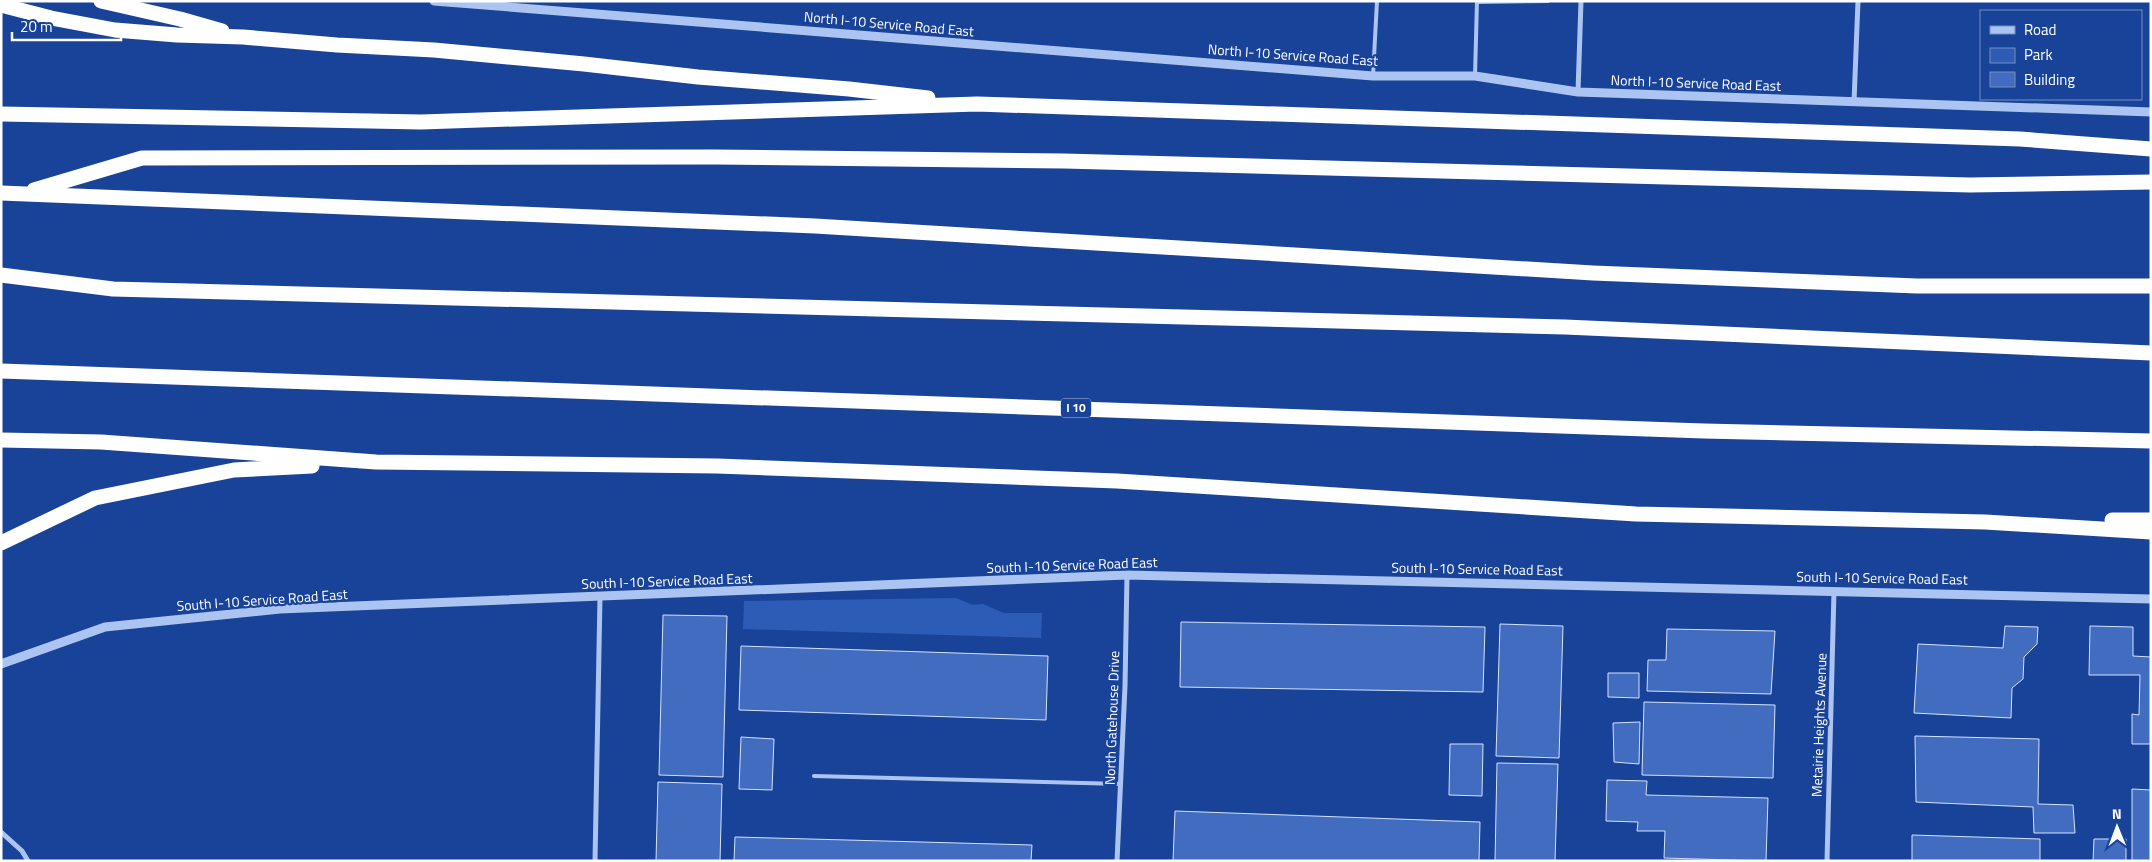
<svg xmlns="http://www.w3.org/2000/svg" width="2152" height="862" font-family="'Titillium Web',sans-serif">
<style>
.green{fill:#2c5cb6}
.building{fill:#416cbf;stroke:#d4e2fc}
.lines{fill:none;stroke-linecap:round;stroke-linejoin:round}
.service{stroke:#acc4f1;stroke-width:4}
.minor{stroke:#acc4f1;stroke-width:5}
.tertiary{stroke:#acc4f1;stroke-width:9}
.motorway{stroke:#fff;stroke-width:15}
.labels{text-anchor:middle;stroke-width:4.5;stroke-linejoin:round;paint-order:stroke}
.shield{fill:#194398;stroke:#bac7e0;stroke-width:1}
.shield-label{font-size:12px;font-weight:bold;fill:#fff}
.street-label{font-size:14px;fill:#fff;stroke:#194398}
</style>
<rect width="100%" height="100%" fill="#194398"/>
<path class="green" d="M956,598L973,605L983,604L1004,613H1042L1041,638L743,629L744,601Z"/>
<g class="building">
<path d="M663,615L727,616L723,777L659,775Z"/>
<path d="M1181,622L1485,627L1483,692L1180,687Z"/>
<path d="M1500,624L1563,626L1559,758L1496,756Z"/>
<path d="M2005,626L2038,627L2037,644L2024,657L2023,679L2012,688L2011,718L1914,713L1918,644L2003,648Z"/>
<path d="M2090,626L2133,627V656L2151,657V744H2132V714L2139,715L2140,675H2089Z"/>
<path d="M1667,629L1775,631L1771,694L1647,691L1648,660H1666Z"/>
<path d="M741,646L1048,656L1046,720L739,710Z"/>
<path d="M1608,673H1639V698L1608,697Z"/>
<path d="M1644,702L1775,705L1773,778L1642,775Z"/>
<path d="M1640,722L1639,764L1614,762L1613,723Z"/>
<path d="M1915,736L2039,739L2038,804L2073,805L2075,833H2034L2033,807L1916,802Z"/>
<path d="M741,737L774,739L772,790L739,789Z"/>
<path d="M1450,744H1483L1482,796L1449,795Z"/>
<path d="M1497,763L1558,764L1555,861H1495Z"/>
<path d="M1607,780L1647,781L1646,795L1768,798L1766,861L1664,858L1665,831H1637L1638,822L1606,821Z"/>
<path d="M658,782L722,784L720,861H656Z"/>
<path d="M2132,789L2151,790V861H2132Z"/>
<path d="M1175,811L1480,822L1479,861H1173Z"/>
<path d="M1912,835L2040,839V861H1912Z"/>
<path d="M735,837L1032,845L1031,861H734Z"/>
<path d="M2094,839H2126V861H2093Z"/>
</g>
<g class="lines">
<g class="service">
<path d="M1477,2L1548,1"/>
<path d="M1373,76L1377,1"/>
<path d="M1475,76L1477,1"/>
<path d="M814,776L1121,784"/>
</g>
<g class="minor">
<path d="M1578,92L1581,1"/>
<path d="M1854,102L1858,1"/>
<path d="M1,832L22,851L28,861"/>
<path d="M595,861L600,597"/>
<path d="M1117,861L1125,686L1127,575"/>
<path d="M1827,861L1834,591"/>
</g>
<g class="tertiary">
<path d="M434,1L1373,76H1475L1578,92L2151,112"/>
<path d="M1,664L105,627L280,609L1127,575L2151,599"/>
</g>
<g class="motorway">
<path d="M101,1L180,19L222,31"/>
<path d="M1,5L51,18L115,30L177,35L243,37L337,45L434,50L584,64L698,77L849,89L928,98"/>
<path d="M1,114L421,122L977,104L2020,139L2151,149"/>
<path d="M34,190L142,158L714,157L1064,161L1970,185L2151,182"/>
<path d="M1,193L815,226L1593,273L1917,286H2151"/>
<path d="M1,275L113,289L1565,327L2151,353"/>
<path d="M1,371L1704,431L2151,441"/>
<path d="M1,440L101,442L376,462L717,466L1117,481L1636,514L1985,522L2151,532"/>
<path d="M2112,520H2151"/>
<path d="M1,543L95,498L234,470L312,466"/>
</g>
</g>
<g class="labels">
<rect class="shield" x="1061" y="398.5" width="30" height="19" rx="4"/>
<g class="shield-label">
<text x="1076" y="412">I 10</text>
</g>
<g class="street-label">
<text transform="translate(889 24) rotate(5)" y="5">North I-10 Service Road East</text>
<text transform="translate(1293 55) rotate(4)" y="5">North I-10 Service Road East</text>
<text transform="translate(1696 83) rotate(2)" y="5">North I-10 Service Road East</text>
<text transform="translate(1072 565) rotate(-2)" y="5">South I-10 Service Road East</text>
<text transform="translate(1477 569) rotate(1)" y="5">South I-10 Service Road East</text>
<text transform="translate(1882 578) rotate(1)" y="5">South I-10 Service Road East</text>
<text transform="translate(667 581) rotate(-2)" y="5">South I-10 Service Road East</text>
<text transform="translate(262 600) rotate(-4)" y="5">South I-10 Service Road East</text>
<text transform="translate(1112 718) rotate(-88)" y="5">North Gatehouse Drive</text>
<text transform="translate(1819 725) rotate(-88)" y="5">Metairie Heights Avenue</text>
</g>
</g>
<rect width="2152" height="862" fill="none" stroke="#ffffff" stroke-width="5"/>
<rect x="1980" y="10" width="162" height="90" fill="#194398" stroke="#758ec1"/>
<rect x="1990" y="26" width="25" height="8" fill="#acc4f1" stroke="#758ec1"/>
<text x="2024" y="35" font-size="15" fill="#ffffff">Road</text>
<rect x="1990" y="48" width="25" height="15" fill="#2c5cb6" stroke="#758ec1"/>
<text x="2024" y="60" font-size="15" fill="#ffffff">Park</text>
<rect x="1990" y="72" width="25" height="15" fill="#416cbf" stroke="#758ec1"/>
<text x="2024" y="85" font-size="15" fill="#ffffff">Building</text>
<g transform="translate(2117 827) rotate(359)" stroke="#194398" stroke-width="4" paint-order="stroke">
<path d="M0-4L9 19L0 12L-9 19Z" fill="#ffffff"/>
<text y="-8" font-size="14" font-weight="bold" text-anchor="middle" fill="#ffffff">N</text>
</g>
<path d="M12 32v8h109v-8" fill="none" stroke="#ffffff" stroke-width="2.5"/>
<text x="20" y="32" font-size="15" fill="#ffffff" stroke="#194398" stroke-width="4" paint-order="stroke">20 m</text>
</svg>
